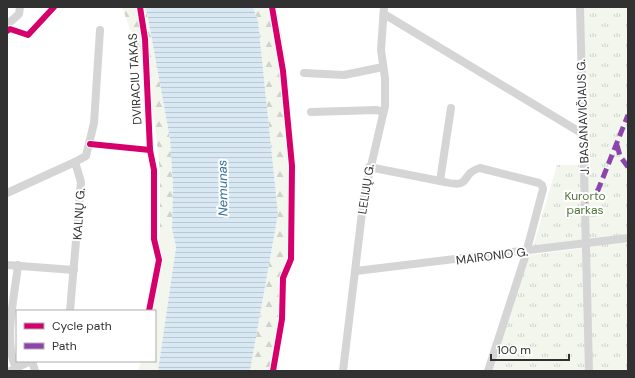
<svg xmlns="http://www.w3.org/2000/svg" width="635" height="378" font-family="'DM Sans',sans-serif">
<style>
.grass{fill:#f2f6ed}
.forest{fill:url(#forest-firs)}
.park{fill:url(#park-tufts)}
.water{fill:url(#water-rules)}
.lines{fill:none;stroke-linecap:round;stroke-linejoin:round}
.minor{stroke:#d5d5d5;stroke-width:8}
.quiet{stroke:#8e44ad;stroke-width:5;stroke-dasharray:10 5;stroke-linecap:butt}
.cycleway-casing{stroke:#fff;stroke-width:8}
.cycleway{stroke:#d6006c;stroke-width:6}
.labels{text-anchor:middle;stroke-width:4;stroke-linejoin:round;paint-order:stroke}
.street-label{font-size:12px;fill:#313131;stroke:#fff}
.park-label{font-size:12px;fill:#517239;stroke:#fff}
.water-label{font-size:13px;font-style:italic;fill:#36719d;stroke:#fff}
</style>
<defs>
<pattern id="forest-firs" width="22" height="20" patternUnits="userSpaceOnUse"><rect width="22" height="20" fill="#f2f6ed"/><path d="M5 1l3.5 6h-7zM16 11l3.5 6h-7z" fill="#d0d3cc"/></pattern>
<pattern id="park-tufts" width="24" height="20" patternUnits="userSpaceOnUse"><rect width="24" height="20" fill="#f2f6ed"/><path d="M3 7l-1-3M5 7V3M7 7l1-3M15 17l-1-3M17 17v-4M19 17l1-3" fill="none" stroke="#d0d3cc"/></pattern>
<pattern id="water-rules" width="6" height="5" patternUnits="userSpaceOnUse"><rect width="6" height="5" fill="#d9e9f4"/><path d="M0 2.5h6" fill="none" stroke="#bbc8d2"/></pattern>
</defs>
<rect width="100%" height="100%" fill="#fff"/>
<path class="grass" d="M172,229L176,247L158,371H138L141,361H155V311H152L160,231Z"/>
<g class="forest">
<path d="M122,7H145L148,18L170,139L173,186L172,229L160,231V172L155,125L143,64Z"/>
<path d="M253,7H276L286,60L289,261L281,277L278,318L269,371H250L278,214L258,21Z"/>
</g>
<g class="park">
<path d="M584,7H628V371H592L589,240L533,247L557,165H586Z"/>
<path d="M584,248L586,371H485L530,255Z"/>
</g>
<path class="water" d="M145,7H253L258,21L278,214L250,371H158L176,247L172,229L173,186L170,139L148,18Z"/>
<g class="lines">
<g class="minor">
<path d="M580,7L589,371"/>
<path d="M384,14L583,134"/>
<path d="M7,25L19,14L20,7"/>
<path d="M304,73L344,75L383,67"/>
<path d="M451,108L440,181C475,190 458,174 480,168L539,183L542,185L543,189L525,257L488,371"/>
<path d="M311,112L377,110L383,112"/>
<path d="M369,167L440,181"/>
<path d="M7,193L75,162"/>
<path d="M7,265L74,270"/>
<path d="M356,271L628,238"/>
<path d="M70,311L81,182L75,162L86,156L94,123L100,30"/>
<path d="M32,361L35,371"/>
<path d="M16,368C3,342 15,294 18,265"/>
<path d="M10,371L31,361"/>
<path d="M343,371L364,196L385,106V78L381,50L384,7"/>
</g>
<g class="quiet">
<path d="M617,145L620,156L628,167"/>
<path d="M585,201L598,190L628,115"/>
</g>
<defs>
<g id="cycleway">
<path d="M140,7L145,39L150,150L154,170V239L159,260L149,311"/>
<path d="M272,7L283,71L292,166L291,259L283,278L282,319L273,371"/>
<path d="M7,31L10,29L28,35L54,7"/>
<path d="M90,144L150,150"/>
</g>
</defs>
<use href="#cycleway" class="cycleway-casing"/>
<use href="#cycleway" class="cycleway"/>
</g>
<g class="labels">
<g class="street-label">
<text transform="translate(135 79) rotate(-93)" y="4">DVIRACIU TAKAS</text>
<text transform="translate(583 117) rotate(-92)" y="4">J. BASANAVIČIAUS G.</text>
<text transform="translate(366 189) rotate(-81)" y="4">LELIJŲ G.</text>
<text transform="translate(79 214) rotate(-86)" y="4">KALNŲ G.</text>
<text transform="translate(492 256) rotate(-7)" y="4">MAIRONIO G.</text>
</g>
<g class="park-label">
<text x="585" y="200">Kurorto<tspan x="585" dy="14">parkas</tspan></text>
</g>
<g class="water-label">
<text transform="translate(222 188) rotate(-91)" y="5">Nemunas</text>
</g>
</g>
<rect width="635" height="378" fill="none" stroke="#313131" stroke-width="16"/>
<rect x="16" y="310" width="140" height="52" fill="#ffffff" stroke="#adadad"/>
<rect x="24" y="323" width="20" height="6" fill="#d6006c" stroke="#adadad"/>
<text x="52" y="330" font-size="12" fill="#313131">Cycle path</text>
<rect x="24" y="343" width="20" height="6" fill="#8e44ad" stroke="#adadad"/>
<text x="52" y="350" font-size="12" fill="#313131">Path</text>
<path d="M491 354v6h78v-6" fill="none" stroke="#313131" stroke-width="2"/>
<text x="497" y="354" font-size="12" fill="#313131" stroke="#ffffff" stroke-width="3" paint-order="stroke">100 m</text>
</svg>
